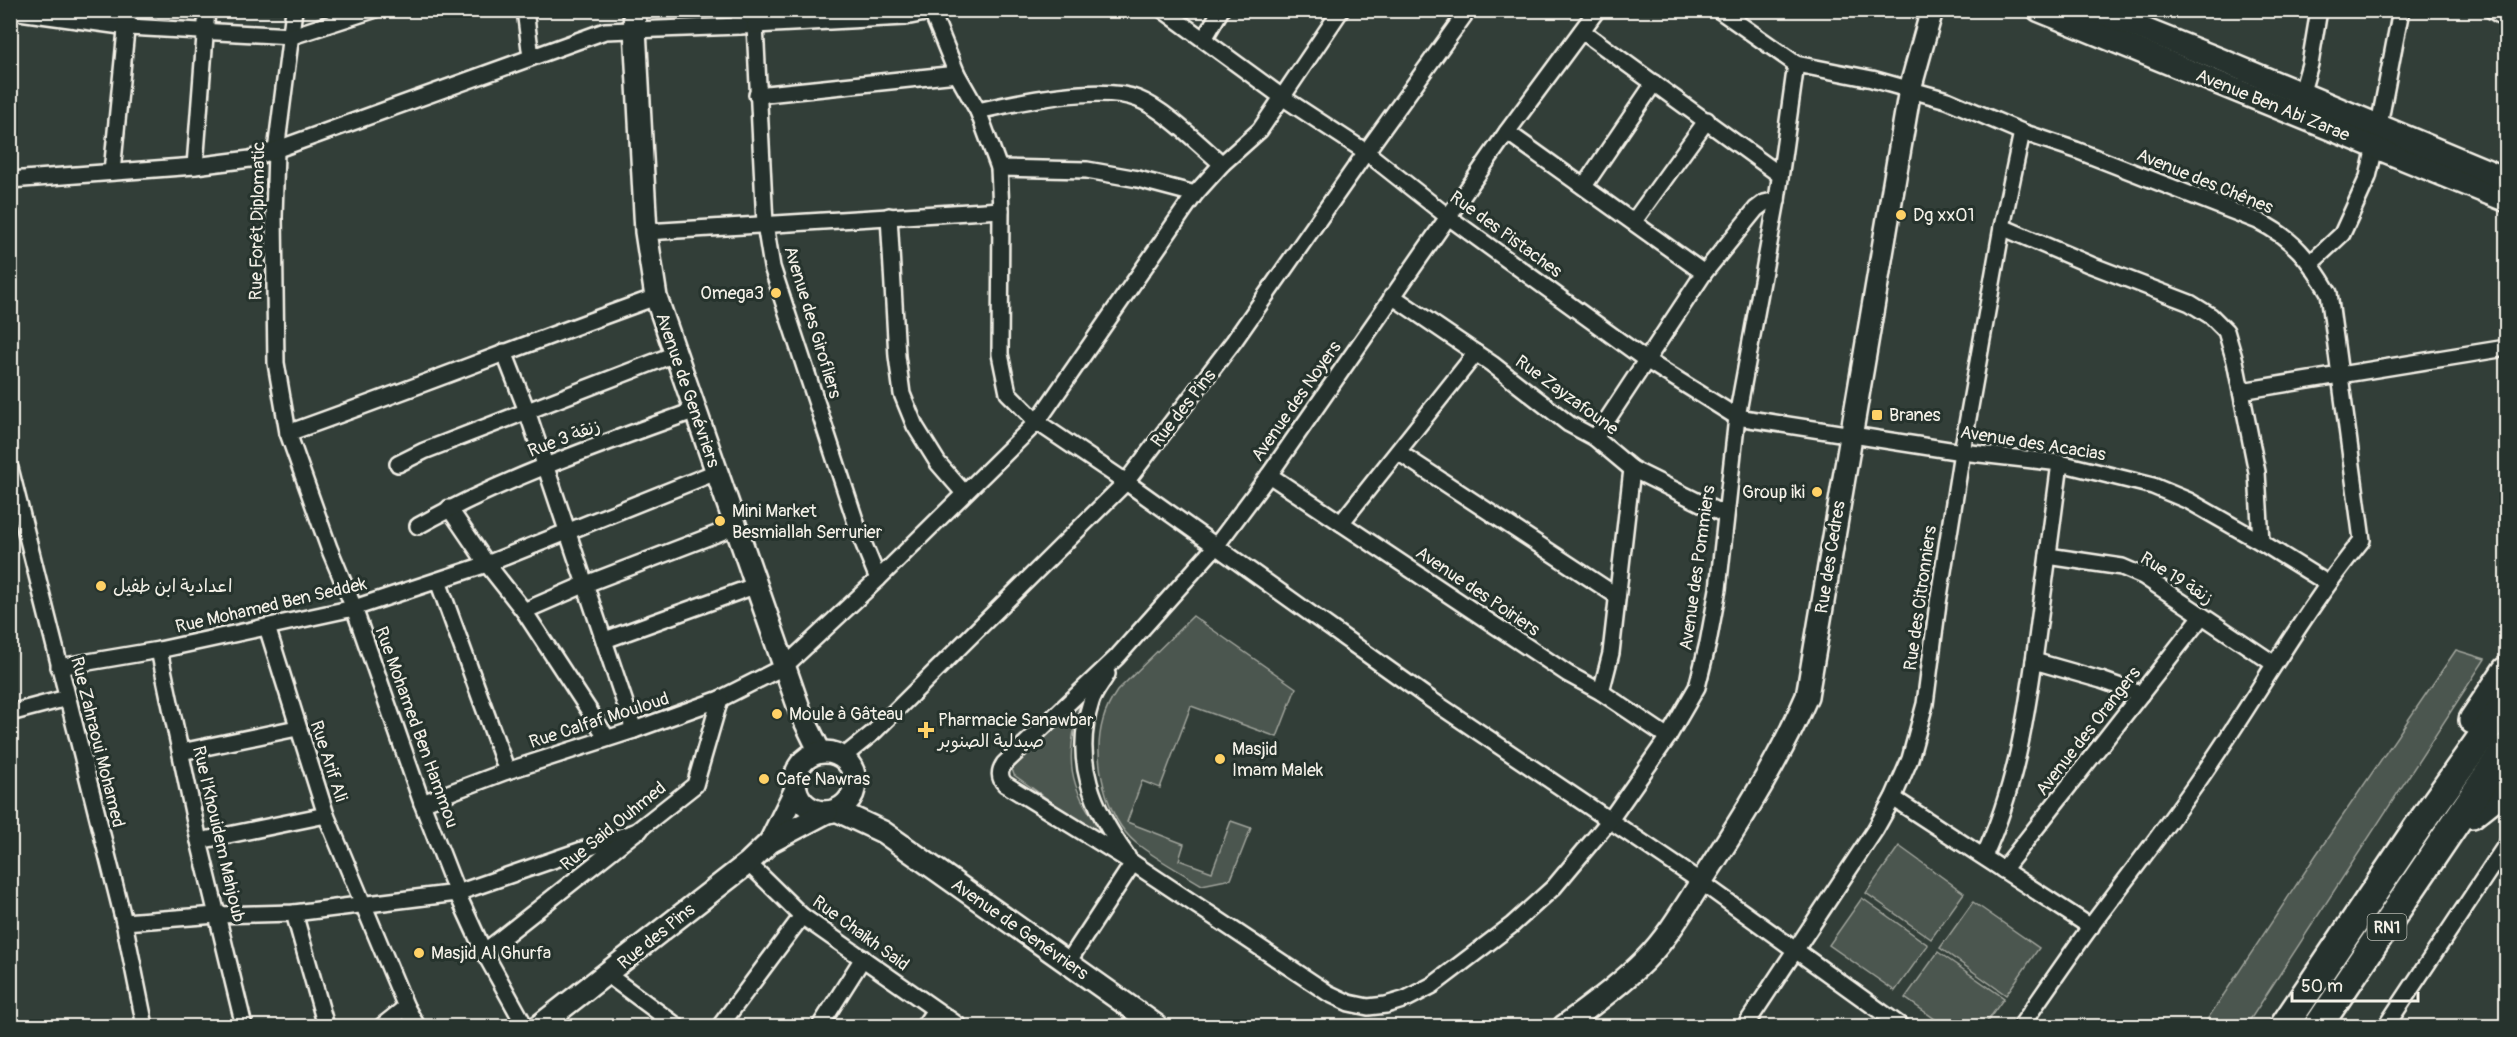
<svg xmlns="http://www.w3.org/2000/svg" width="2517" height="1037" font-family="Pangolin,'Playpen Sans Arabic',sans-serif">
<style>
.green{fill:#4c564f;stroke:#a0a49c;stroke-width:1.5}
.lines{fill:none;stroke-linecap:round;stroke-linejoin:round}
.street-casing{stroke:#f4f1e8;stroke-width:20}
.secondary-casing{stroke:#f4f1e8;stroke-width:26}
.primary-casing{stroke:#f4f1e8;stroke-width:27}
.highway-casing{stroke:#f4f1e8;stroke-width:32}
.street{stroke:#26332d;stroke-width:15}
.secondary{stroke:#26332d;stroke-width:21}
.primary{stroke:#26332d;stroke-width:22}
.highway{stroke:#26332d;stroke-width:27}
.poi-dot{fill:#ffd166;stroke:#26332d;stroke-width:2}
.labels{text-anchor:middle;stroke-width:6;stroke-linejoin:round;paint-order:stroke}
.shield{fill:#26332d;stroke:#b6b8b0;stroke-width:1.5}
.shield-label{font-size:16px;font-weight:bold;fill:#f4f1e8}
.street-label{font-size:18px;fill:#f4f1e8;stroke:#26332d}
.poi-label{font-size:18px;fill:#f4f1e8;stroke:#26332d;text-anchor:start}
</style>
<rect width="100%" height="100%" fill="#323e38"/>
<filter id="ink" filterUnits="userSpaceOnUse"><feTurbulence type="fractalNoise" baseFrequency=".0167" numOctaves="2"/><feDisplacementMap in="SourceGraphic" scale="12" xChannelSelector="R" yChannelSelector="G"/><feConvolveMatrix kernelMatrix="1 2 1 2 8 2 1 2 1" color-interpolation-filters="sRGB"/></filter>
<g filter="url(#ink)">
<g class="green">
<path d="M1193,616L1296,688L1277,737L1191,706L1160,788L1142,781L1127,822L1184,844L1179,860L1212,872L1231,821L1251,828L1231,879L1202,885C1181,872 1156,859 1136,843C1105,817 1092,758 1103,720C1106,709 1111,700 1117,691Z"/>
<path d="M2456,650L2485,659L2246,1026H2203L2316,855Z"/>
<path d="M1075,704L1079,707C1066,762 1067,783 1101,830L1098,835L1014,775L1012,769Z"/>
<path d="M1899,846L1964,893L1931,939L1866,893Z"/>
<path d="M1862,898L1928,945L1895,991L1829,945Z"/>
<path d="M1973,902L2039,948L2006,995L1940,948Z"/>
<path d="M1938,952L2004,998L1984,1026H1945L1905,998Z"/>
</g>
<g class="lines">
<defs>
<g id="street">
<path d="M294,10L276,151L274,217L276,363L288,433L329,548L354,608L422,803L457,893L484,952L525,1026"/>
<path d="M525,10L531,57"/>
<path d="M739,10L740,26L755,25L765,224L772,267L860,535L878,579"/>
<path d="M931,10L957,74L978,111L999,168L1001,210L1000,354L1008,393L1037,422L1126,482L1430,699L1701,882L1901,1026"/>
<path d="M1163,10L1282,97L1366,152L1447,216L1646,360L1737,417L1962,452L2060,463L2153,486L2189,501L2261,542L2327,583"/>
<path d="M1597,10L1507,132L1269,475L1216,546L1116,658L1004,764C999,771 999,778 1005,784L1133,863L1328,993L1349,1003L1368,1007L1386,1005L1406,999L1433,985L1512,925L1554,887L1610,820L1668,737L1697,687L1708,643L1718,589L1737,417L1777,200L1796,64"/>
<path d="M1719,10L1796,64L1872,79L1947,100L2022,132L2076,150L2258,221C2294,239 2309,259 2329,293L2362,540C2304,611 2263,686 2212,761C2174,818 2132,871 2091,926C2067,959 2044,993 2021,1026"/>
<path d="M2492,10L2506,19"/>
<path d="M12,11L128,27L292,36L373,10"/>
<path d="M755,25L905,17L941,10"/>
<path d="M1582,31L1780,175"/>
<path d="M1204,39L1221,10"/>
<path d="M757,95L957,74"/>
<path d="M2301,95L2310,64L2319,10"/>
<path d="M978,111C1017,102 1101,84 1138,99C1164,109 1200,145 1222,164"/>
<path d="M2379,125L2401,10"/>
<path d="M1507,132L1704,273"/>
<path d="M195,166L207,10"/>
<path d="M999,168L1087,170L1138,179L1195,194"/>
<path d="M112,172L128,10"/>
<path d="M10,180L195,166L250,159L605,31L740,26"/>
<path d="M1584,186L1654,83"/>
<path d="M889,216L897,356L902,394L915,426L938,463L964,493"/>
<path d="M1634,221L1707,120"/>
<path d="M2002,227L2091,265L2190,303L2211,316L2226,331L2235,361L2257,472L2261,542"/>
<path d="M646,232L1001,210"/>
<path d="M2311,263L2342,234L2368,177L2375,147"/>
<path d="M1392,296L1492,364L1569,424L1595,438L1632,469L1725,515"/>
<path d="M504,352L527,411L634,730"/>
<path d="M2241,391L2506,348"/>
<path d="M288,433C412,389 533,341 656,297"/>
<path d="M1595,438L1704,273L1756,209L1764,203L1777,200"/>
<path d="M1398,452L1617,596"/>
<path d="M398,464L424,451L675,354"/>
<path d="M10,468L124,922L145,1026"/>
<path d="M1269,475L1568,674L1601,692L1668,737"/>
<path d="M449,508L487,564L524,611L607,738"/>
<path d="M1341,523L1476,353"/>
<path d="M418,526C506,477 602,444 696,410"/>
<path d="M2048,556L2122,567L2143,576L2273,663"/>
<path d="M438,581L507,771"/>
<path d="M524,611L586,584L737,526"/>
<path d="M267,627L326,815L406,1007L417,1026"/>
<path d="M605,640L757,585"/>
<path d="M159,650L199,841L244,1026"/>
<path d="M2034,661L2101,680L2141,694"/>
<path d="M59,667L159,650L354,608L487,564L716,472"/>
<path d="M1107,674C1102,683 1094,692 1091,702C1072,761 1093,809 1127,856"/>
<path d="M1601,692L1611,653L1632,469"/>
<path d="M10,713L67,698"/>
<path d="M181,752L297,728"/>
<path d="M843,757L874,732L1126,482L1234,341L1366,152L1468,10"/>
<path d="M1893,798L2091,927"/>
<path d="M422,803L507,771L634,730L720,699L785,666L878,579L1037,422L1195,194L1222,164L1260,130L1341,10"/>
<path d="M199,841L326,815"/>
<path d="M1984,856C2017,786 2028,707 2038,631C2045,575 2053,519 2060,463"/>
<path d="M748,863L802,916L959,1026"/>
<path d="M2003,870L2202,616"/>
<path d="M294,913L326,1026"/>
<path d="M124,922L217,915L294,913L457,893L640,830"/>
<path d="M484,952L695,785L720,699"/>
<path d="M1068,962L1133,863"/>
<path d="M608,975L677,1026"/>
<path d="M382,1026L406,1007"/>
<path d="M720,1026L802,916"/>
<path d="M820,1026L863,958"/>
<path d="M924,1026L935,1010"/>
<path d="M1745,1026L1875,830L1893,798L1910,759L1925,704L1938,603L1962,452L2002,227L2022,132"/>
<path d="M2386,1026L2506,845"/>
</g>
<g id="secondary">
<path d="M634,10L646,232L656,297L800,711L820,752"/>
<circle cx="825" cy="782" r="30"/>
<path d="M836,810L883,832L1157,1026"/>
<path d="M770,842L796,789"/>
<path d="M539,1026L748,863L770,842L827,812"/>
<path d="M1564,1026C1592,1005 1620,985 1645,960C1670,935 1689,900 1708,871C1745,814 1780,758 1807,696L1910,89L1932,10"/>
</g>
<g id="primary">
<path d="M2039,10L2506,200"/>
<path d="M2095,10L2218,59L2506,179"/>
</g>
<g id="highway">
<path d="M2473,720L2506,671"/>
<path d="M2472,814L2506,787"/>
<path d="M2284,1026L2418,827L2506,703"/>
<path d="M2318,1026L2506,748"/>
</g>
</defs>
<use href="#street" class="street-casing"/>
<use href="#secondary" class="secondary-casing"/>
<use href="#primary" class="primary-casing"/>
<use href="#highway" class="highway-casing"/>
<use href="#street" class="street"/>
<use href="#secondary" class="secondary"/>
<use href="#primary" class="primary"/>
<use href="#highway" class="highway"/>
</g>
</g>
<g class="poi-dot">
<circle cx="1901" cy="215" r="6"/>
<circle cx="776" cy="293" r="6"/>
<rect x="1871" y="409" width="12" height="12" rx="3"/>
<circle cx="1817" cy="492" r="6"/>
<circle cx="720" cy="521" r="6"/>
<circle cx="101" cy="586" r="6"/>
<circle cx="777" cy="714" r="6"/>
<path d="M923 721h6v6h6v6h-6v6h-6v-6h-6v-6h6z"/>
<circle cx="1220" cy="759" r="6"/>
<circle cx="764" cy="779" r="6"/>
<circle cx="419" cy="953" r="6"/>
</g>
<g class="labels">
<rect class="shield" x="2367.5" y="914" width="39" height="26" rx="4.5"/>
<g class="shield-label">
<text x="2387" y="933">RN1</text>
</g>
<g class="street-label">
<text transform="translate(2273 105) rotate(22)" y="6">Avenue Ben Abi Zarae</text>
<text transform="translate(2205 181) rotate(22)" y="6">Avenue des Chênes</text>
<text transform="translate(257 221) rotate(-89)" y="6">Rue Forêt Diplomatic</text>
<text transform="translate(1506 234) rotate(36)" y="6">Rue des Pistaches</text>
<text transform="translate(813 322) rotate(73)" y="6">Avenue des Girofliers</text>
<text transform="translate(688 390) rotate(71)" y="6">Avenue de Genévriers</text>
<text transform="translate(1567 395) rotate(36)" y="6">Rue Zayzafoune</text>
<text transform="translate(1296 401) rotate(-55)" y="6">Avenue des Noyers</text>
<text transform="translate(1183 408) rotate(-52)" y="6">Rue des Pins</text>
<text transform="translate(564 438) rotate(-21)" y="6">Rue 3 زنقة</text>
<text transform="translate(2033 443) rotate(9)" y="6">Avenue des Acacias</text>
<text transform="translate(1830 557) rotate(-81)" y="6">Rue des Cedres</text>
<text transform="translate(1697 568) rotate(-82)" y="6">Avenue des Pommiers</text>
<text transform="translate(2177 578) rotate(32)" y="6">Rue 19 زنقة</text>
<text transform="translate(1478 591) rotate(34)" y="6">Avenue des Poiriers</text>
<text transform="translate(1920 598) rotate(-82)" y="6">Rue des Citronniers</text>
<text transform="translate(271 605) rotate(-13)" y="6">Rue Mohamed Ben Seddek</text>
<text transform="translate(599 720) rotate(-18)" y="6">Rue Calfaf Mouloud</text>
<text transform="translate(417 727) rotate(70)" y="6">Rue Mohamed Ben Hammou</text>
<text transform="translate(2088 731) rotate(-52)" y="6">Avenue des Orangers</text>
<text transform="translate(98 742) rotate(76)" y="6">Rue Zahraoui Mohamed</text>
<text transform="translate(329 761) rotate(72)" y="6">Rue Arif Ali</text>
<text transform="translate(613 826) rotate(-39)" y="6">Rue Said Ouhmed</text>
<text transform="translate(219 834) rotate(77)" y="6">Rue l'Khouidem Mahjoub</text>
<text transform="translate(1020 929) rotate(35)" y="6">Avenue de Genévriers</text>
<text transform="translate(861 933) rotate(36)" y="6">Rue Chaikh Said</text>
<text transform="translate(656 936) rotate(-39)" y="6">Rue des Pins</text>
</g>
<g class="poi-label">
<text x="1913" y="221">Dg xx01</text>
<text x="764" y="299" text-anchor="end">Omega3</text>
<text x="1889" y="421">Branes</text>
<text x="1805" y="498" text-anchor="end">Group iki</text>
<text x="732" y="517">Mini Market<tspan x="732" dy="21">Besmiallah Serrurier</tspan></text>
<text x="113" y="592">اعدادية ابن طفيل</text>
<text x="789" y="720">Moule à Gâteau</text>
<text x="938" y="726">Pharmacie Sanawbar<tspan x="938" dy="21">صيدلية الصنوبر</tspan></text>
<text x="1232" y="755">Masjid<tspan x="1232" dy="21">Imam Malek</tspan></text>
<text x="776" y="785">Cafe Nawras</text>
<text x="431" y="959">Masjid Al Ghurfa</text>
</g>
</g>
<rect width="2517" height="1037" fill="none" stroke="#26332d" stroke-width="36"/>
<rect x="18" y="18" width="2481" height="1001" fill="none" stroke="#f4f1e8" stroke-width="2" filter="url(#ink)"/>
<path d="M2292 992v9h126v-9" fill="none" stroke="#f4f1e8" stroke-width="3"/>
<text x="2301" y="992" font-size="18" fill="#f4f1e8" stroke="#26332d" stroke-width="4.5" paint-order="stroke">50 m</text>
</svg>
